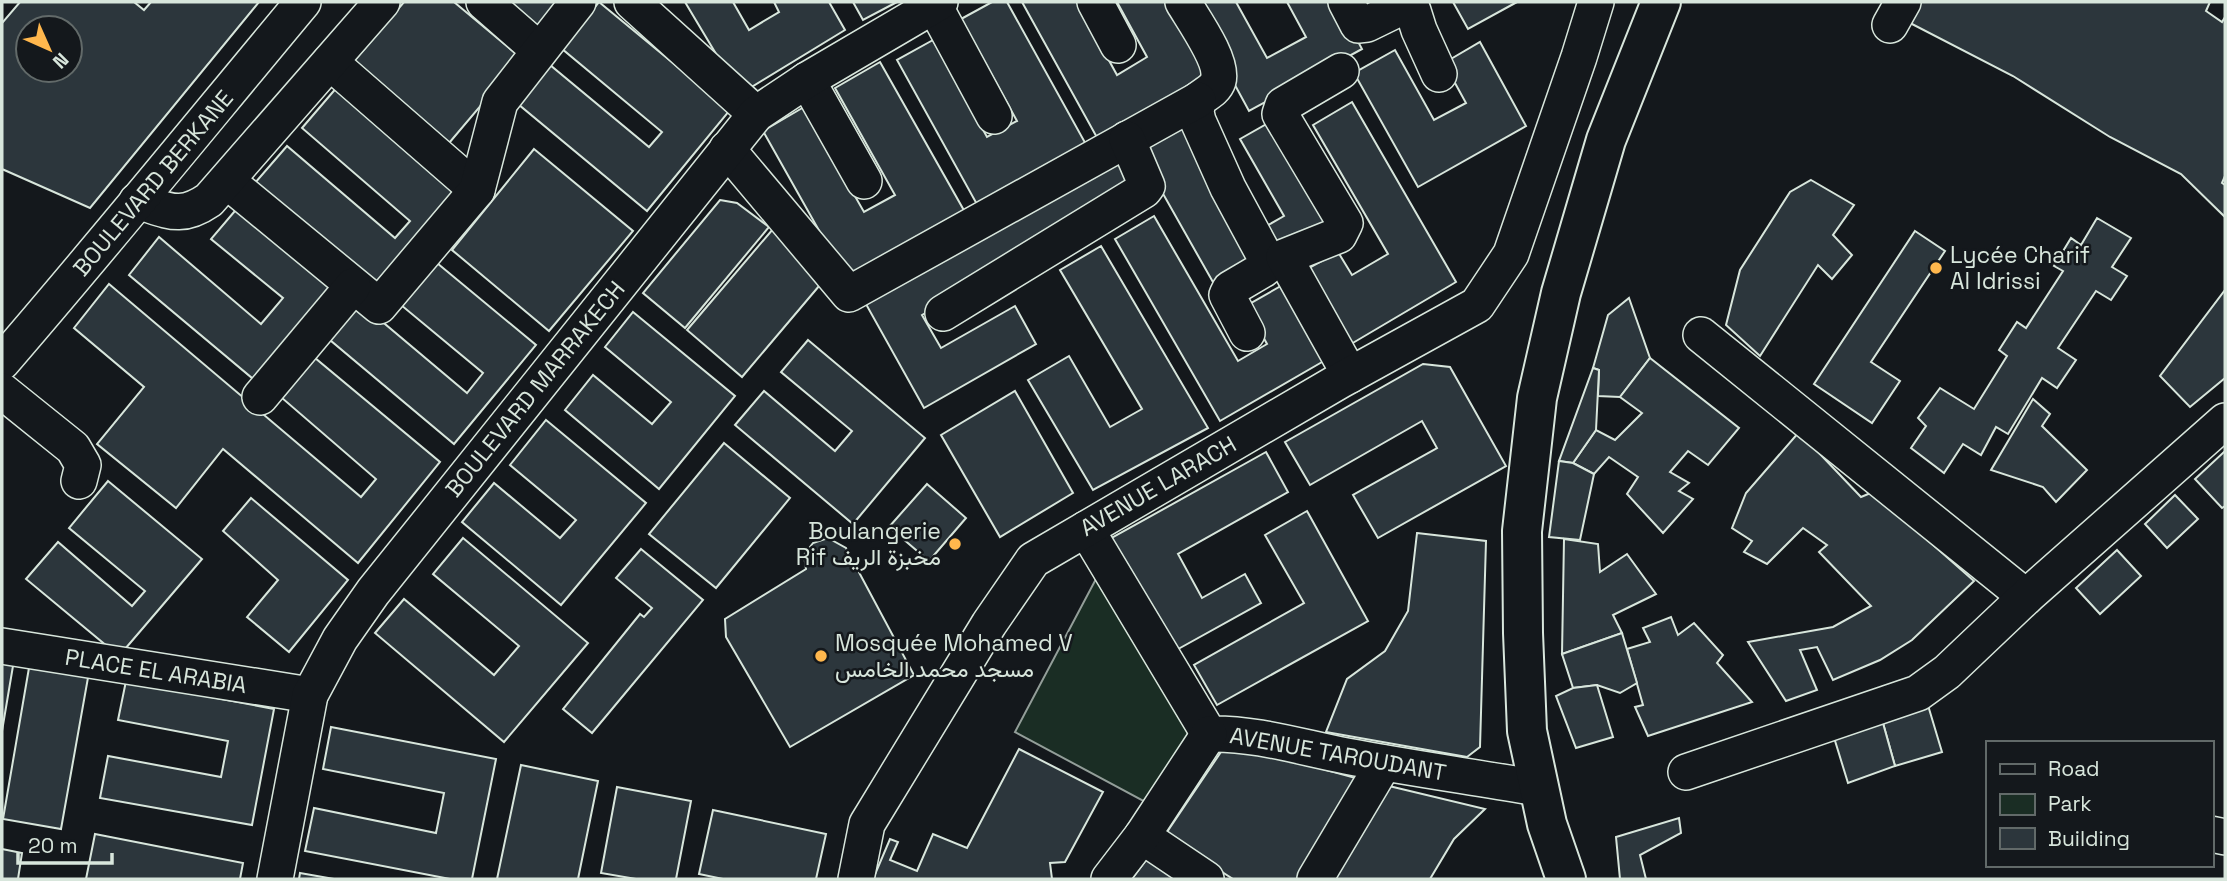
<svg xmlns="http://www.w3.org/2000/svg" width="2227" height="881" font-family="'Space Grotesk',Vazirmatn,sans-serif">
<style>
.green{fill:#1a2d24;stroke:#939e99;stroke-width:2}
.building{fill:#2c363c;stroke:#d8e6dc;stroke-width:2;fill-rule:evenodd}
.lines{fill:none;stroke-linecap:round;stroke-linejoin:round}
.minor-casing{stroke:#d8e6dc;stroke-width:38}
.major-casing{stroke:#d8e6dc;stroke-width:42}
.minor{stroke:#14181c;stroke-width:35}
.major{stroke:#14181c;stroke-width:38}
.poi-dot{fill:#ffb74d;stroke:#14181c;stroke-width:2.5}
.labels{text-anchor:middle;stroke-width:5;stroke-linejoin:round;paint-order:stroke}
.street-label{font-size:23px;fill:#d8e6dc;stroke:#14181c}
.poi-label{font-size:23px;fill:#d8e6dc;stroke:#14181c;text-anchor:start}
</style>
<rect width="100%" height="100%" fill="#14181c"/>
<path class="green" d="M1097,577L1194,737L1149,804L1015,732Z"/>
<g class="building">
<path d="M20,2H134L144,10L151,2H259L90,208L2,169V23ZM28,28H70V70H28Z"/>
<path d="M404,2H454L521,58L444,149L348,68Z"/>
<path d="M491,2H569L536,42Z"/>
<path d="M599,2L730,110L647,211L518,104L550,65L649,147L662,132L561,48Z"/>
<path d="M685,2H733L749,30L779,12L774,2H829L845,30L740,94Z"/>
<path d="M853,2H897L863,20Z"/>
<path d="M992,2H1007L1088,148L979,208L897,60L933,40L987,137L1017,121L961,19Z"/>
<path d="M1022,2H1077L1117,75L1147,57L1117,2H1171L1214,80L1100,143Z"/>
<path d="M1190,2H1236L1267,58L1306,37L1287,2H1337L1362,49L1249,111Z"/>
<path d="M1453,2H1517L1468,29Z"/>
<path d="M1920,2H2210L2206,11L2222,22L2225,17V176L2222,183L2225,185V217L2181,174L2110,137L2013,76L1910,23Z"/>
<path d="M1480,42L1526,126L1418,187L1354,73L1395,50L1434,120L1466,103L1444,63Z"/>
<path d="M880,62L966,214L848,282L763,131L804,107L864,212L895,195L835,88Z"/>
<path d="M338,86L465,195L381,293L254,184L287,146L395,238L410,221L302,128Z"/>
<path d="M1352,102L1456,282L1346,347L1302,272L1338,252L1352,275L1388,254L1313,125Z"/>
<path d="M1277,118L1336,224L1273,259L1256,232L1284,216L1240,139Z"/>
<path d="M1179,122L1260,267L1218,291L1136,146Z"/>
<path d="M534,149L633,231L549,331L452,250Z"/>
<path d="M1119,150L1139,185L922,315L941,348L1015,306L1036,344L924,408L862,297Z"/>
<path d="M1811,180L1854,205L1833,235L1852,255L1832,279L1818,265L1760,356L1726,325L1740,270L1790,192Z"/>
<path d="M720,200L737,203L769,227L685,328L643,293Z"/>
<path d="M240,205L339,286L258,383L129,275L159,237L261,324L283,298L211,239Z"/>
<path d="M1154,216L1238,361L1267,344L1246,306L1286,283L1329,358L1220,421L1115,239Z"/>
<path d="M2097,218L2131,238L2112,267L2127,276L2111,300L2096,291L2058,348L2076,360L2057,388L2042,378L2008,434L1996,427L1981,455L1963,444L1944,473L1911,448L1926,426L1918,418L1940,388L1974,409L2007,356L1999,350L2017,322L2026,328L2063,271L2054,266L2071,238L2081,245Z"/>
<path d="M773,229L825,279L742,377L687,330Z"/>
<path d="M1915,231L1945,251L1871,362L1900,381L1872,423L1814,384Z"/>
<path d="M1101,246L1208,428L1093,490L1028,380L1069,356L1110,427L1142,409L1060,270Z"/>
<path d="M437,263L536,345L454,444L330,340L360,303L467,393L483,373L401,305Z"/>
<path d="M109,284L361,497L376,479L282,398L315,358L440,462L358,563L223,449L176,508L97,444L144,387L74,328Z"/>
<path d="M2225,290V378L2190,407L2160,376Z"/>
<path d="M1629,298L1650,358L1620,397L1598,396L1599,370L1593,368L1608,315Z"/>
<path d="M633,312L735,396L659,489L565,410L593,375L652,424L671,402L605,347Z"/>
<path d="M808,340L925,438L853,524L735,425L764,391L835,451L852,431L781,372Z"/>
<path d="M1650,358L1739,428L1708,465L1688,451L1670,472L1689,483L1679,491L1693,499L1663,533L1627,494L1638,477L1609,457L1594,474L1573,463L1596,430L1615,440L1642,413L1620,397Z"/>
<path d="M1423,364L1450,367L1506,466L1378,538L1353,495L1437,448L1422,421L1310,485L1285,442Z"/>
<path d="M1593,368L1599,370L1596,430L1573,463L1559,461Z"/>
<path d="M1015,391L1073,493L1000,537L941,435Z"/>
<path d="M2033,399L2050,414L2042,426L2087,470L2056,502L2043,487L1991,470Z"/>
<path d="M546,420L646,503L561,605L462,522L494,483L560,538L576,520L510,465Z"/>
<path d="M1799,432L1861,497L1873,492L1974,581L1912,640L1880,660L1833,680L1817,647L1800,650L1817,690L1786,701L1748,642L1833,627L1871,606L1819,552L1827,545L1803,528L1767,564L1744,552L1752,541L1732,528L1746,493Z"/>
<path d="M724,443L790,498L716,588L649,534Z"/>
<path d="M2225,451V506L2222,508L2195,479Z"/>
<path d="M1266,452L1288,492L1178,554L1202,598L1245,574L1261,603L1171,653L1108,540Z"/>
<path d="M1559,461L1573,463L1594,474L1580,540L1549,537Z"/>
<path d="M108,481L202,559L119,656L26,579L58,542L132,606L145,591L69,528Z"/>
<path d="M927,484L966,518L929,561L889,527Z"/>
<path d="M2175,495L2198,519L2167,548L2145,524Z"/>
<path d="M251,498L348,580L289,652L247,617L278,580L223,531Z"/>
<path d="M1307,511L1368,621L1217,705L1194,665L1304,603L1265,535Z"/>
<path d="M1417,533L1486,541L1480,747L1467,757L1326,732L1347,679L1385,651L1408,611Z"/>
<path d="M463,538L588,643L504,742L375,633L404,599L494,675L519,646L433,574Z"/>
<path d="M828,538L846,548L914,675L790,747L726,637L725,619L806,569L804,555L813,543Z"/>
<path d="M1564,539L1598,544L1600,572L1627,554L1656,594L1613,615L1622,633L1562,654Z"/>
<path d="M641,549L703,600L592,733L563,709L640,614L644,617L652,608L616,578Z"/>
<path d="M2117,550L2141,576L2100,614L2076,588Z"/>
<path d="M1671,617L1678,635L1694,623L1723,655L1717,663L1752,702L1648,736L1635,707L1643,705L1627,649L1650,642L1643,628Z"/>
<path d="M1622,633L1637,683L1620,693L1597,685L1573,688L1562,654Z"/>
<path d="M2,658L14,660L2,731Z"/>
<path d="M30,662L89,672L61,829L3,819Z"/>
<path d="M126,681L274,709L252,825L100,798L108,756L221,777L228,741L118,720Z"/>
<path d="M1597,685L1613,737L1576,748L1556,696L1573,688Z"/>
<path d="M1927,702L1942,752L1895,766L1881,716Z"/>
<path d="M1881,716L1895,766L1848,783L1832,731Z"/>
<path d="M331,727L496,759L472,879H450L305,851L314,808L436,833L444,793L323,769Z"/>
<path d="M1227,743L1363,780L1303,879H1233L1165,835Z"/>
<path d="M1019,749L1103,792L1065,862L1050,863L1052,879H873L890,839L898,842L890,860L917,871L933,834L967,848Z"/>
<path d="M521,765L598,781L578,879H497Z"/>
<path d="M1389,786L1485,809L1454,839L1430,879H1321Z"/>
<path d="M617,787L691,801L676,879H636L601,873Z"/>
<path d="M713,810L826,834L816,879H723L699,874Z"/>
<path d="M1679,818L1681,833L1640,855L1646,879H1620L1616,837Z"/>
<path d="M95,834L243,863L240,879H86Z"/>
<path d="M2,849L22,853L18,879H2Z"/>
<path d="M1152,852L1191,879H1132Z"/>
<path d="M300,873L334,879H299Z"/>
</g>
<g class="lines">
<defs>
<g id="minor">
<path d="M484,2L539,50"/>
<path d="M632,2L756,114"/>
<path d="M1095,2L1118,45"/>
<path d="M1183,2C1193,19 1224,62 1218,81C1215,90 1205,94 1198,100L1196,112L1198,121L1228,188L1268,262L1264,269L1230,289L1227,295L1247,333"/>
<path d="M1346,2L1358,25L1367,24L1408,4L1413,11L1419,30L1439,74"/>
<path d="M934,5L994,116"/>
<path d="M1890,25L1903,2"/>
<path d="M330,62L477,190"/>
<path d="M1341,71L1283,105L1280,114L1345,223L1339,235L1284,257L1350,375"/>
<path d="M807,80L864,181"/>
<path d="M727,149L849,294L1198,100"/>
<path d="M227,181L379,306L477,190L500,102L578,2"/>
<path d="M137,201C168,210 180,220 209,200L382,2"/>
<path d="M943,313L1144,190L1147,186L1127,139"/>
<path d="M1701,335L2026,597"/>
<path d="M2,362C104,244 203,122 303,2"/>
<path d="M2,391L73,448L83,465L79,481"/>
<path d="M260,397L353,286"/>
<path d="M1086,529L1209,734C1256,733 1300,747 1346,756C1410,768 1474,777 1538,788"/>
<path d="M2,646L310,695"/>
<path d="M1686,772L1918,693L1947,672L2026,597L2225,421"/>
<path d="M2211,834L2225,837"/>
<path d="M1142,836L1206,879"/>
<path d="M275,879L310,695L340,639L373,592L756,114L807,80L940,2"/>
<path d="M856,879L867,824L989,624L1033,560L1341,380L1477,305L1511,254L1579,57L1596,2"/>
<path d="M1109,879L1142,836L1209,734"/>
<path d="M1315,879L1384,763"/>
</g>
<path id="major" d="M1566,879L1547,824L1527,731L1523,633L1522,531L1537,398L1561,293L1606,140L1661,2"/>
</defs>
<use href="#minor" class="minor-casing"/>
<use href="#major" class="major-casing"/>
<use href="#minor" class="minor"/>
<use href="#major" class="major"/>
</g>
<g class="poi-dot">
<circle cx="1936" cy="268" r="7"/>
<circle cx="955" cy="544" r="7"/>
<circle cx="821" cy="656" r="7"/>
</g>
<g class="labels">
<g class="street-label">
<text transform="translate(153 183) rotate(-50)" y="8">BOULEVARD BERKANE</text>
<text transform="translate(535 389) rotate(-51)" y="8">BOULEVARD MARRAKECH</text>
<text transform="translate(1158 486) rotate(-30)" y="8">AVENUE LARACH</text>
<text transform="translate(156 671) rotate(9)" y="8">PLACE EL ARABIA</text>
<text transform="translate(1338 754) rotate(10)" y="8">AVENUE TAROUDANT</text>
</g>
<g class="poi-label">
<text x="1950" y="263">Lycée Charif<tspan x="1950" dy="26">Al Idrissi</tspan></text>
<text x="941" y="539" text-anchor="end">Boulangerie<tspan x="941" dy="26">Rif مخبزة الريف</tspan></text>
<text x="835" y="651">Mosquée Mohamed V<tspan x="835" dy="26">مسجد محمد الخامس</tspan></text>
</g>
</g>
<rect width="2227" height="881" fill="none" stroke="#d8e6dc" stroke-width="7"/>
<rect x="1986" y="741" width="228" height="126" fill="#14181c" stroke="#626a69" stroke-width="2"/>
<rect x="2000" y="764" width="35" height="10" fill="#14181c" stroke="#626a69" stroke-width="2"/>
<text x="2048" y="776" font-size="21" fill="#d8e6dc">Road</text>
<rect x="2000" y="794" width="35" height="21" fill="#1a2d24" stroke="#626a69" stroke-width="2"/>
<text x="2048" y="811" font-size="21" fill="#d8e6dc">Park</text>
<rect x="2000" y="828" width="35" height="21" fill="#2c363c" stroke="#626a69" stroke-width="2"/>
<text x="2048" y="846" font-size="21" fill="#d8e6dc">Building</text>
<g transform="translate(49 49) rotate(135)"><circle r="33" fill="#14181c" stroke="#626a69" stroke-width="2"/>
<path d="M0-5L12 26L0 18L-12 26Z" fill="#ffb74d"/>
<text y="-10" font-size="19" font-weight="bold" text-anchor="middle" fill="#d8e6dc">N</text>
</g>
<path d="M18 853v10h94v-10" fill="none" stroke="#d8e6dc" stroke-width="3.5"/>
<text x="28" y="853" font-size="21" fill="#d8e6dc" stroke="#14181c" stroke-width="5" paint-order="stroke">20 m</text>
</svg>
